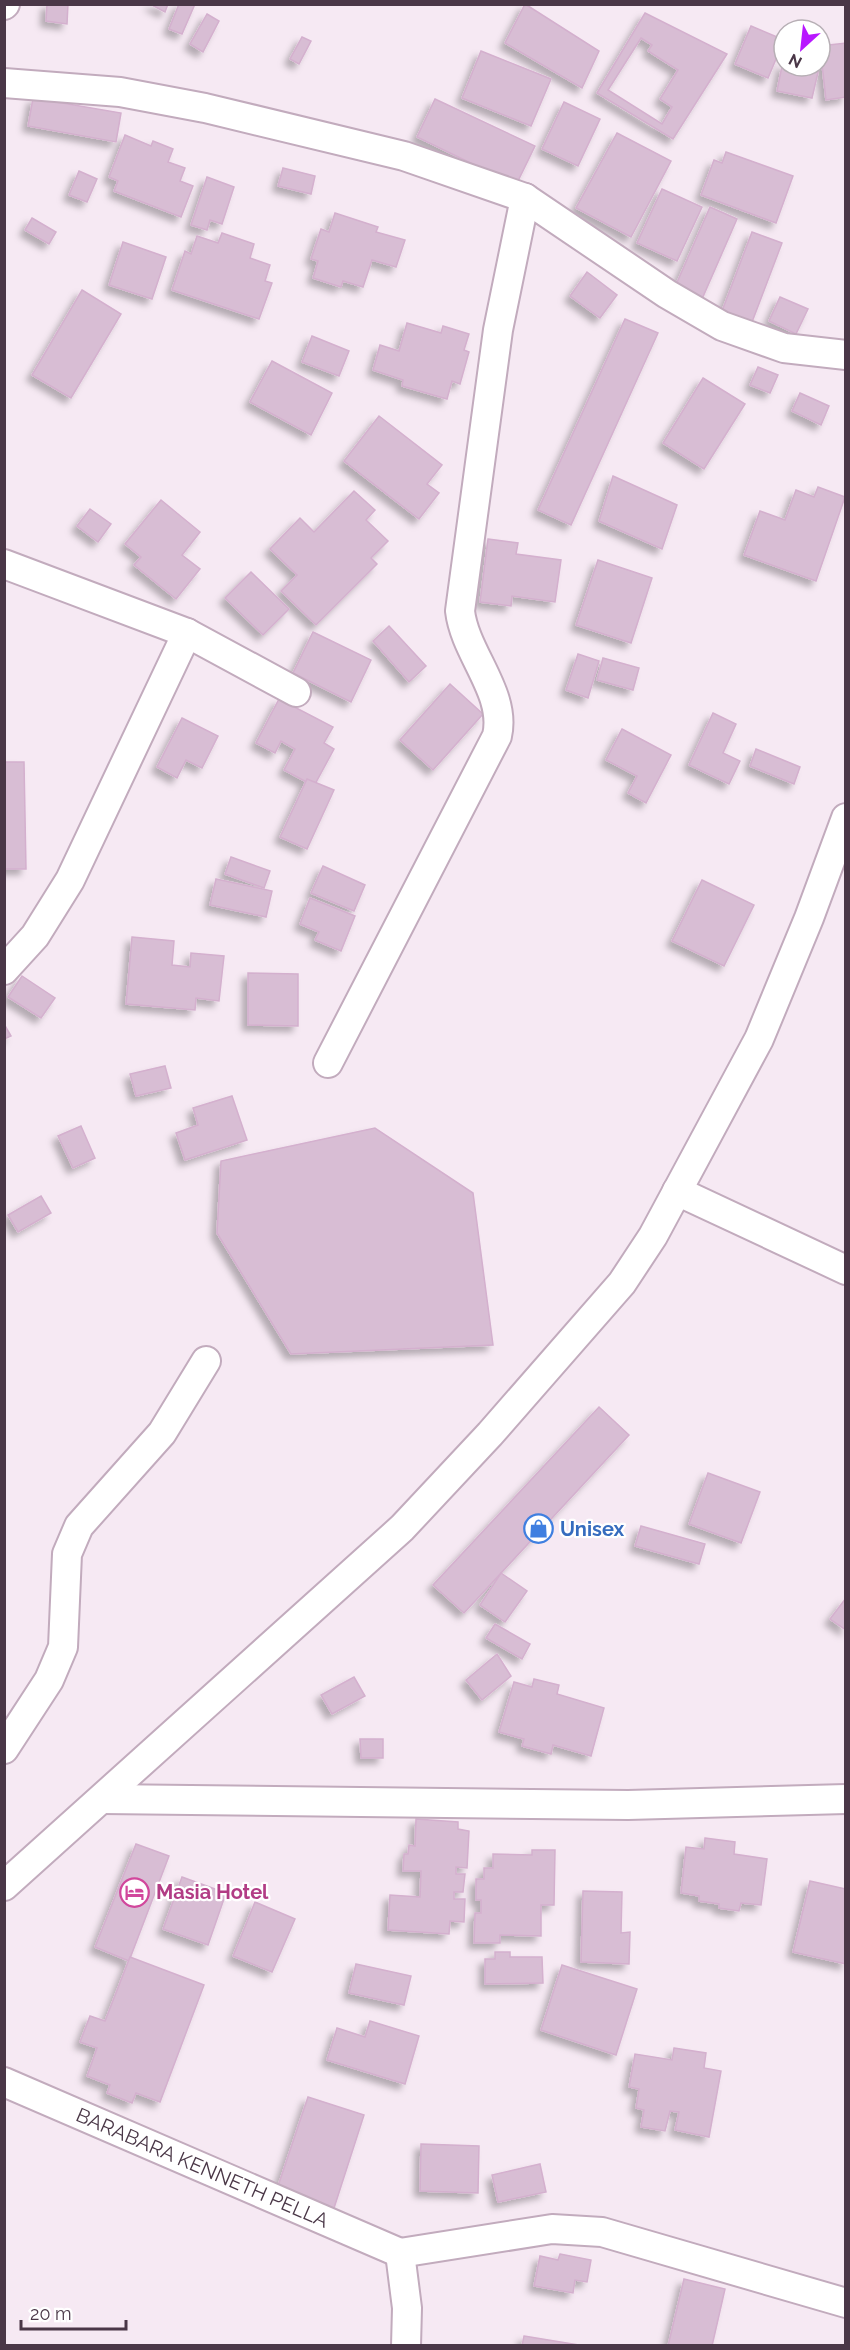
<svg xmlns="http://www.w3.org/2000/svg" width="850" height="2350" font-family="Raleway,sans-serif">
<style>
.building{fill:#d8bdd4;stroke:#d4b0ce;stroke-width:1.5;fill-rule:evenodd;filter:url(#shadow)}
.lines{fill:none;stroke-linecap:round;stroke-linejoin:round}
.minor-casing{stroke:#c2abbd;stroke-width:32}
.minor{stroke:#fff;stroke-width:28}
.labels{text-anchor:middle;stroke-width:4.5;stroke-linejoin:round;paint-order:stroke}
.shop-label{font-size:20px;font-weight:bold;fill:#366cbe;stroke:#fff;text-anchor:start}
.hotel-label{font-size:20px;font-weight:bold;fill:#b23c85;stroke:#fff;text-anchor:start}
.street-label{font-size:20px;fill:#4a3747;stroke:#fff}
</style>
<defs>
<filter id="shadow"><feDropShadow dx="-5.5" dy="5.5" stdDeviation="3" flood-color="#0004"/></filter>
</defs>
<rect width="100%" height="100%" fill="#f6e9f3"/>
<g class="building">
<path d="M47,4H68L67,24L46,21Z"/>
<path d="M150,4H168L165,12Z"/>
<path d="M179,4H195L182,34L169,29Z"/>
<path d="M525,4L599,51L582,88L505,43Z"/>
<path d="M645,13L727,54L673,139L597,93ZM641,38L652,45L648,51L678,70L660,99L672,107L662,124L608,90Z"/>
<path d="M207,14L219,21L203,52L190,44Z"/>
<path d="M751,26L784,40L768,78L735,64Z"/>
<path d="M302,37L311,41L299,64L290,59Z"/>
<path d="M846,43V97L826,100L820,46Z"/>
<path d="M481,51L551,79L531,126L462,98Z"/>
<path d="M783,61L784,66L819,68L812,98L777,91Z"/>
<path d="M33,98L121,113L116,142L28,126Z"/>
<path d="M435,99L535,146L516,185L417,137Z"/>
<path d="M564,102L600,119L578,166L542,149Z"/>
<path d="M617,133L671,161L631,237L576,208Z"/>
<path d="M125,135L151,146L153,141L173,149L168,162L185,168L180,181L193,186L181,217L114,191L118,181L109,177Z"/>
<path d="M726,152L793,176L776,223L701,195L714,160L722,163Z"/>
<path d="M283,168L315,176L311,194L278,186Z"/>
<path d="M79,171L97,179L87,202L69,195Z"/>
<path d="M207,177L234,187L222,224L210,220L207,230L191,225Z"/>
<path d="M662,189L702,207L677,261L637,243Z"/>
<path d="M710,207L737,219L702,299L675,287Z"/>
<path d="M335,213L378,227L376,232L405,240L396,267L372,260L363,287L343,281L341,287L313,278L318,261L311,259L321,229L329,232Z"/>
<path d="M32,218L56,232L49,244L25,230Z"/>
<path d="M752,232L782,243L752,322L722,311Z"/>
<path d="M222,233L254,244L250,258L270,265L265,281L272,283L259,319L172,290L185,251L191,254L197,236L218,243Z"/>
<path d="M123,242L166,257L152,299L109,285Z"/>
<path d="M587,272L617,295L600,318L570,296Z"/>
<path d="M82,290L121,314L71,398L32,375Z"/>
<path d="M780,297L808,309L796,334L769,321Z"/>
<path d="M625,319L658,333L571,525L538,510Z"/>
<path d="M407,323L441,333L443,326L469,334L464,350L469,352L460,384L452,381L447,399L402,386L403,380L373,370L380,345L399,351Z"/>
<path d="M312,336L349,351L339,376L302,362Z"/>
<path d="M272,361L332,393L311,435L250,402Z"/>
<path d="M758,367L778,375L770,393L750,385Z"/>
<path d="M703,378L745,404L704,469L663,443Z"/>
<path d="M800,393L829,406L821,425L792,411Z"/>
<path d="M379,416L442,465L427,484L439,493L419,519L344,461Z"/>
<path d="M613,476L677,505L662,549L599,521Z"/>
<path d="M818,487L845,497L816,581L744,555L760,511L785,520L796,490L814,497Z"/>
<path d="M354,491L375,510L366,520L388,541L371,558L377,564L316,625L281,591L297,575L270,549L300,518L314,532Z"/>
<path d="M161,500L200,532L182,555L200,569L176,599L134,565L141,557L125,544Z"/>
<path d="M90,509L111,524L98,542L77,526Z"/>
<path d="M488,539L518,543L516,554L561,560L555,602L512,596L511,606L480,602Z"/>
<path d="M598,560L652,578L631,643L576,625Z"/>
<path d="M251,572L289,609L263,635L225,598Z"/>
<path d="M389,626L426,666L409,682L373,641Z"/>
<path d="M313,632L371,660L351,702L293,673Z"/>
<path d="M578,654L599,661L588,698L566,690Z"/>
<path d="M603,658L639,668L633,690L597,680Z"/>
<path d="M450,684L483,714L433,770L400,740Z"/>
<path d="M279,699L333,727L324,743L334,749L314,786L284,770L295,749L281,741L275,753L256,743Z"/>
<path d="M713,713L736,724L723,753L740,761L729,784L689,765Z"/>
<path d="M182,718L218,736L202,768L186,760L177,778L157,767Z"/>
<path d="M622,729L671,755L646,803L628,793L637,776L606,760Z"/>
<path d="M756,749L800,767L794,784L750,766Z"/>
<path d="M4,762H24L26,869H4Z"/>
<path d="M307,779L334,790L307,849L280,837Z"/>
<path d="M231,857L270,871L264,888L225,874Z"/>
<path d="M323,866L365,885L354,911L311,893Z"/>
<path d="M216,879L272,891L266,917L210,905Z"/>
<path d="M702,880L754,905L724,966L672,941Z"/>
<path d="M310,898L355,916L341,951L315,940L319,932L300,924Z"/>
<path d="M132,937L174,941L172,965L190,967L191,953L224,956L219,1001L196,998L195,1010L126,1004Z"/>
<path d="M248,973L298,974V1026L248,1025Z"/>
<path d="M22,976L55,998L41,1018L8,997Z"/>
<path d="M4,1024L11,1036L4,1039Z"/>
<path d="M165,1066L171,1088L136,1096L130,1074Z"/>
<path d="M232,1096L247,1140L185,1160L176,1133L198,1125L193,1108Z"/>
<path d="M81,1126L95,1158L73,1168L58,1136Z"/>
<path d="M375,1128L473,1193L493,1345L291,1354L217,1233L221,1161Z"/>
<path d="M41,1196L51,1213L18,1232L8,1215Z"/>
<path d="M599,1407L629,1435L464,1613L433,1585Z"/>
<path d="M708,1473L760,1492L741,1543L689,1524Z"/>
<path d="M641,1526L705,1544L699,1564L635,1546Z"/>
<path d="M501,1573L527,1591L505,1622L480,1605Z"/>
<path d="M846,1598V1630L830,1619Z"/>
<path d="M495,1624L530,1644L522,1659L486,1638Z"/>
<path d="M497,1654L511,1676L482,1700L466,1680Z"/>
<path d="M354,1677L365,1696L332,1714L321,1695Z"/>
<path d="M534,1679L559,1685L557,1694L604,1708L591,1756L553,1745L551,1754L522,1746L524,1739L499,1732L514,1682L532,1687Z"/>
<path d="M360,1739H383V1758H361Z"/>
<path d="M416,1819L458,1822V1829L469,1831L467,1868L456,1867V1874H465L463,1892H454V1899H465L464,1922L450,1921L449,1934L388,1930L390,1895L420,1897L421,1871H403L404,1854H408L409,1845L415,1846Z"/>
<path d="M705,1838L735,1842L734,1854L767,1859L761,1905L741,1903L739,1911L719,1908V1904L699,1901V1896L681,1893L686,1847L704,1849Z"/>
<path d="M136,1844L169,1856L129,1961L95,1947Z"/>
<path d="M532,1850H555L554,1905H541V1936L500,1935V1943H474L475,1913H481V1900H476V1879H484V1868H493V1854L532,1855Z"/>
<path d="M182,1877L226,1893L208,1945L163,1929Z"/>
<path d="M810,1881L846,1889V1964L793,1952Z"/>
<path d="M583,1891L622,1892L621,1933L630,1932L629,1964L581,1962Z"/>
<path d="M255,1902L295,1919L272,1972L233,1956Z"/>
<path d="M495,1952H510V1957H542L543,1983L485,1984V1959H495Z"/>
<path d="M130,1957L204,1985L160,2102L136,2093L132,2103L107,2093L110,2085L87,2076L97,2048L80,2042L90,2016L105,2021Z"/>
<path d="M356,1964L411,1976L404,2005L349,1993Z"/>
<path d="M562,1965L637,1989L616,2055L541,2030Z"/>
<path d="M370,2021L419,2036L405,2084L327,2060L337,2028L365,2037Z"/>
<path d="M674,2048L706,2053L704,2068L721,2071L709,2137L675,2130L679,2112L670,2111L665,2131L641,2127L644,2110L636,2108L639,2089L629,2087L635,2054L672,2060Z"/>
<path d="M308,2097L364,2115L334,2208L277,2189Z"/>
<path d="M421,2144L479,2146L478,2193L420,2191Z"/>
<path d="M540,2164L546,2192L498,2202L492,2175Z"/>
<path d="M560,2254L591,2260L587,2282L575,2280L573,2293L534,2286L540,2256L558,2260Z"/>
<path d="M684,2279L725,2289L712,2346H668Z"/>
<path d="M524,2336L585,2346H522Z"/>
</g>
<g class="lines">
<defs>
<g id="minor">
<path d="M4,5L5,4"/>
<path d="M4,83L120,92L205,108L404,156L525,198L667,294L722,326L784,348L846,355"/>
<path d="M4,564L187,633L296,692"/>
<path d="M4,970L35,936L70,880L187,633"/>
<path d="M328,1063L497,736C507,693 465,654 460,611L498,330L525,198"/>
<path d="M677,1191L846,1270"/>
<path d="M4,1749L49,1680L63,1647L67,1554L79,1526L162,1433L206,1361"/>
<path d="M103,1799L628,1805L846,1799"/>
<path d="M4,1886L402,1528L490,1434L622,1283L653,1236L759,1039L809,918L846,818"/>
<path id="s1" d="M4,2082L400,2253"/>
<path d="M400,2253L552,2229L602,2232L846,2303"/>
<path d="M400,2253L407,2308L406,2346"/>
</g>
</defs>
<use href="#minor" class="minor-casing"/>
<use href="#minor" class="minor"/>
</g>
<defs>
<symbol id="shop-ring" viewBox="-11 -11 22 22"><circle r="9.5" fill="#fff" stroke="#3f7fe0" stroke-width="1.5"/><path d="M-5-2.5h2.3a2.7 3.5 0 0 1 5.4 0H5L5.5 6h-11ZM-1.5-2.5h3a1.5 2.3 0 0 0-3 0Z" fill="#3f7fe0"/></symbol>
<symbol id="hotel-ring" viewBox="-11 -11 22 22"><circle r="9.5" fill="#fff" stroke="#d1479c" stroke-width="1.5"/><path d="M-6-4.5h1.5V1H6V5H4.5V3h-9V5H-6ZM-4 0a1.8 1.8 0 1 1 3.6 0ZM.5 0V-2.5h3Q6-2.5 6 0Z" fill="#d1479c"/></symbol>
</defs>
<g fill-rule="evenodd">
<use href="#shop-ring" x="522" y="1512" width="33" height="33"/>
<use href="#hotel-ring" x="118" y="1876" width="33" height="33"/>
</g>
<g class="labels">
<g class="shop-label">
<text x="560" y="1536">Unisex</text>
</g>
<g class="hotel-label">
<text x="156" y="1899">Masia Hotel</text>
</g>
<g class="street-label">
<text dy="7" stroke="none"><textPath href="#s1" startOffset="216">BARABARA KENNETH PELLA</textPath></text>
</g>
</g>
<rect width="850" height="2350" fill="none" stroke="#4a3747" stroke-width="12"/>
<g transform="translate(802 48) rotate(207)"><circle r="28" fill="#ffffff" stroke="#b7afb5" stroke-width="1.5"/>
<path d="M0-4.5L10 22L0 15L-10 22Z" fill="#b817ff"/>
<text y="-9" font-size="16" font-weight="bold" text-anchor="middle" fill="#4a3747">N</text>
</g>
<path d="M21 2320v9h105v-9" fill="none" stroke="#4a3747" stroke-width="3"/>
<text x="30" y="2320" font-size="18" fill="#4a3747" stroke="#ffffff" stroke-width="4.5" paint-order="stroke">20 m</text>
</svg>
